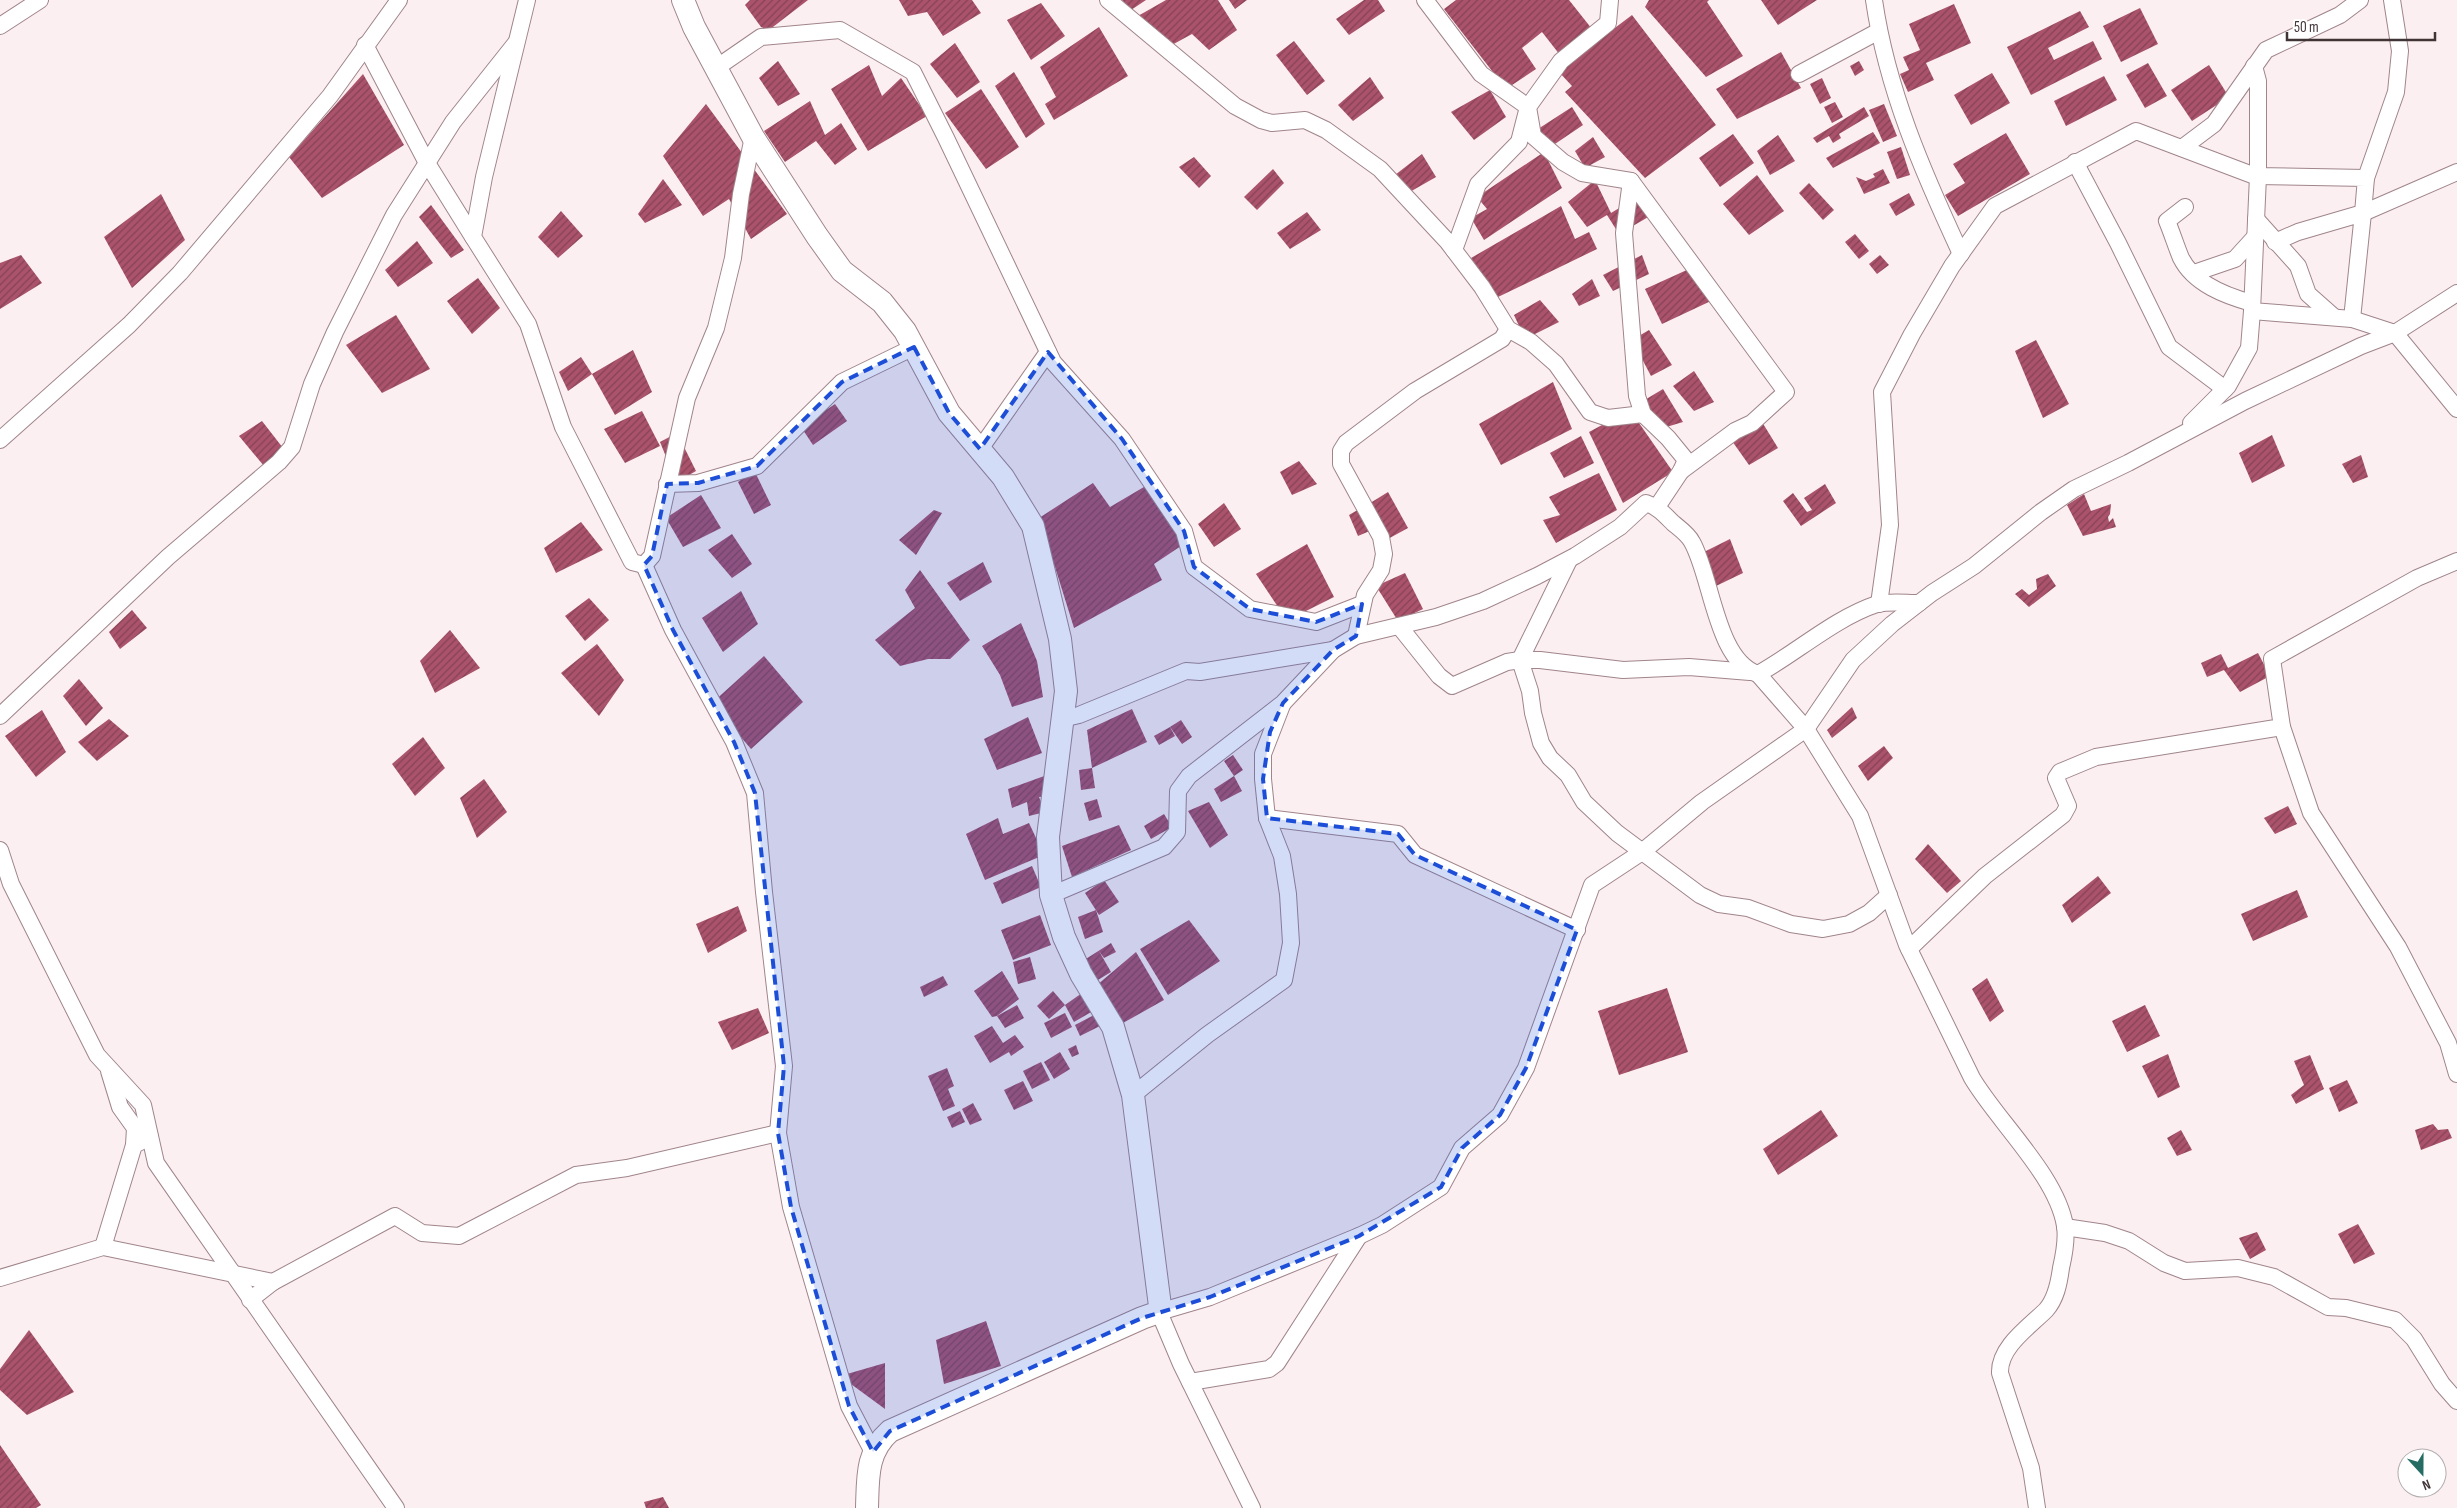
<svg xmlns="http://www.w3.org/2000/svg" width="2457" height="1508" font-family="'Sofia Sans Condensed',sans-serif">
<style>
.building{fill:url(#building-hatch)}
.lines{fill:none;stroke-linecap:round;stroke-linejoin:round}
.street-casing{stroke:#a0858b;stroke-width:18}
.secondary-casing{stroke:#a0858b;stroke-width:24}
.street{stroke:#fff;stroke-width:16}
.secondary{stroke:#fff;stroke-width:22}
.marked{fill:#1d4ed8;fill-opacity:0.2;stroke:#1d4ed8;stroke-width:4;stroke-dasharray:10 6;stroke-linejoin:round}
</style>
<defs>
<pattern id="building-hatch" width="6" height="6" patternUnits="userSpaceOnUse" patternTransform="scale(1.25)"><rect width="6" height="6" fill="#ab536c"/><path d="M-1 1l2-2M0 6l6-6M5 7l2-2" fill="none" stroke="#854255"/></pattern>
</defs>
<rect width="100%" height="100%" fill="#fbeff1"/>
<g class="building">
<path d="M750,0H808L769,30L761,27L745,5Z"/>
<path d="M899,0H972L981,13L943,36L927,12L908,16Z"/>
<path d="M1122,0H1146L1131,10Z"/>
<path d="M1166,0H1218L1237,30L1209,50L1192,34L1170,46L1138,16Z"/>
<path d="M1229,0H1247L1235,9Z"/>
<path d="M1364,0H1378L1385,11L1349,35L1336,19Z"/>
<path d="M1456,0H1569L1592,29L1560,55L1542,32L1522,48L1536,69L1506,89L1444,9Z"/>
<path d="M1649,0H1709L1707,2L1743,56L1706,77L1645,7Z"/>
<path d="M1761,0H1817L1778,25Z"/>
<path d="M1041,3L1065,36L1031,60L1007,20Z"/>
<path d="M1954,4L1971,43L1926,63L1934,80L1908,92L1900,74L1909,70L1903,57L1920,50L1909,24Z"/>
<path d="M2140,8L2158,44L2121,62L2103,26Z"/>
<path d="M2080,11L2089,27L2048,48L2054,60L2093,41L2102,59L2031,95L2007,47Z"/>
<path d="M1632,15L1716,125L1645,178L1565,92L1572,86L1558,71Z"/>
<path d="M1099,27L1128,76L1054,120L1045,104L1056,97L1040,67Z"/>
<path d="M1294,41L1325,81L1307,95L1276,55Z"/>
<path d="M955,43L980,82L957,98L930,64Z"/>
<path d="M1781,52L1801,88L1737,119L1716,89Z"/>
<path d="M778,61L800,94L778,106L759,78Z"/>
<path d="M1859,61L1864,70L1855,76L1850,66Z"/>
<path d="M2148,63L2167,96L2145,108L2126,75Z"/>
<path d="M869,65L882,96L901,78L927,116L868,151L831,89Z"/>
<path d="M2209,65L2229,97L2192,121L2171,90Z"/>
<path d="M1014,72L1045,124L1026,138L995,86Z"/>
<path d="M1992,73L2010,103L1971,125L1954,95Z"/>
<path d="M363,74L404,145L322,198L289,157Z"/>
<path d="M2104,76L2117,100L2066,126L2054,101Z"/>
<path d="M1370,77L1384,98L1353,121L1338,105Z"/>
<path d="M1822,78L1831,98L1820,104L1810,84Z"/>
<path d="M981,89L1019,147L986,169L945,113Z"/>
<path d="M1490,90L1506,117L1474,140L1451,112Z"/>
<path d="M810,101L825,135L841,123L857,149L835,165L816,141L785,162L764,131Z"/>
<path d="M1835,102L1843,117L1832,123L1824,107Z"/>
<path d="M706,104L787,214L751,239L729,199L703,216L663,156Z"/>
<path d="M1884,104L1897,136L1883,142L1869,110Z"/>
<path d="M1572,107L1583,125L1552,146L1538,129Z"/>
<path d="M1864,107L1869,116L1839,134L1841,138L1833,143L1829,136L1817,143L1813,138Z"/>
<path d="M1873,132L1880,143L1833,168L1826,158Z"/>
<path d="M2006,133L2030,174L1958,216L1945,195L1965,183L1953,164Z"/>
<path d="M1733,134L1754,163L1720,187L1699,158Z"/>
<path d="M1778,135L1795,161L1770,175L1757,151Z"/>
<path d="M1593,137L1605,157L1585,168L1575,151Z"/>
<path d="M1901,147L1910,175L1897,179L1887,152Z"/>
<path d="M1544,152L1562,188L1484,240L1471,218L1487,209L1477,197Z"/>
<path d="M1422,154L1436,177L1408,193L1395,175Z"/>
<path d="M1194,157L1211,176L1199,188L1179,167Z"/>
<path d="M1273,169L1284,183L1257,210L1244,197Z"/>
<path d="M1883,169L1890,183L1864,194L1856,177L1866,181L1875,177L1873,174Z"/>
<path d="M1757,175L1784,211L1749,235L1723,204Z"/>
<path d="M663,179L682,205L645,223L638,214Z"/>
<path d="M1595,180L1611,213L1639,196L1650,216L1619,234L1607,215L1587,227L1568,202Z"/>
<path d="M1809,183L1834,210L1823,220L1799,193Z"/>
<path d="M1909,193L1915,205L1896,216L1889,204Z"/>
<path d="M161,194L185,240L132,288L104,237Z"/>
<path d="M431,205L464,250L451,258L419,217Z"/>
<path d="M1561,206L1575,239L1589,232L1597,249L1498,297L1471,258Z"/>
<path d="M561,211L583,236L558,258L538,237Z"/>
<path d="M1307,212L1321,230L1290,249L1277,233Z"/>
<path d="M1855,234L1869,251L1859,259L1845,242Z"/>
<path d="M417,241L433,263L398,287L385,270Z"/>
<path d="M21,255L42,283L0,309V263Z"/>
<path d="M1642,255L1649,274L1613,291L1603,275Z"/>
<path d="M1880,255L1889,265L1877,274L1869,264Z"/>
<path d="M1689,269L1713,300L1662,324L1645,289Z"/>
<path d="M478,278L500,308L472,334L447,301Z"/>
<path d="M1592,279L1600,296L1579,306L1572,294Z"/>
<path d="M1540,300L1559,322L1525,339L1514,315Z"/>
<path d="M396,315L430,369L382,393L346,345Z"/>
<path d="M1649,330L1672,365L1651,376L1632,340Z"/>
<path d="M2036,340L2069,404L2043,418L2015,351Z"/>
<path d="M633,350L652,392L615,415L592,374Z"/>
<path d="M581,357L592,374L568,391L559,372Z"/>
<path d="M1694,371L1714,402L1694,411L1673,386Z"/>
<path d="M1553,382L1572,429L1501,465L1479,424Z"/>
<path d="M1663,389L1683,422L1663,428L1643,401Z"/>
<path d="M835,404L847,421L813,445L801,427Z"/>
<path d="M1630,410L1673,472L1623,503L1589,432Z"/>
<path d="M642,411L660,446L625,463L604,429Z"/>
<path d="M262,421L283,448L264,466L239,436Z"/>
<path d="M1762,422L1778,448L1749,465L1732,441Z"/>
<path d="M675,434L669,464L660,442Z"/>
<path d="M2272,435L2285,466L2252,483L2239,453Z"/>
<path d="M1581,436L1594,463L1564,478L1550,453Z"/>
<path d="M679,437L696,471L679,481L673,468Z"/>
<path d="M2361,455L2368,477L2353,483L2342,464Z"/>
<path d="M1299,461L1317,484L1292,495L1280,472Z"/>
<path d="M754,470L771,505L754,514L738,482Z"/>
<path d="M1599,473L1617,510L1556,543L1543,520L1560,515L1549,497Z"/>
<path d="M1093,483L1110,507L1149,484L1184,544L1154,564L1162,580L1074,628L1055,567L1036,520Z"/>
<path d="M1825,484L1836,503L1801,526L1783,501L1793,493L1807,512L1812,510L1804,498Z"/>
<path d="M1388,492L1408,528L1386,540L1367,505Z"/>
<path d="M2084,494L2091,511L2111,504L2110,514L2108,517L2109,522L2113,518L2116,527L2083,536L2067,505Z"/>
<path d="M701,495L721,528L683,547L666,518Z"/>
<path d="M1224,503L1241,529L1214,547L1198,524Z"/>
<path d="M1361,508L1372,530L1358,536L1349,515Z"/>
<path d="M934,510L942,513L916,555L899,540Z"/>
<path d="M581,522L603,550L556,573L544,548Z"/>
<path d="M732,534L752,564L732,578L708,550Z"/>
<path d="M1730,539L1743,573L1716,586L1698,555Z"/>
<path d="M1307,544L1334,597L1300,614L1278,607L1256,574Z"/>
<path d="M983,562L992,582L960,601L947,583Z"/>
<path d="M920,570L970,640L950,659H928L900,666L875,640L915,608L905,590Z"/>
<path d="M1405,573L1423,609L1398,621L1376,586Z"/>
<path d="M2048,574L2056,586L2029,607L2015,594L2022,589L2029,595L2037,589L2036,579Z"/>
<path d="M741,591L758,624L723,652L702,618Z"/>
<path d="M589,598L609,620L585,641L565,616Z"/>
<path d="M132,610L147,628L120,649L109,632Z"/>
<path d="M1021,623L1037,661L1043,697L1012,707L1000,675L982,646Z"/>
<path d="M450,630L480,668L435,693L420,661Z"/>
<path d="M597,644L624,680L599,716L561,673Z"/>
<path d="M2258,653L2270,676L2240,692L2224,670L2207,677L2201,663L2221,654L2228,668Z"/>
<path d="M764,656L803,702L751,749L712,703Z"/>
<path d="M79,679L103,708L86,726L63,696Z"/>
<path d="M1852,707L1857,718L1832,738L1827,730Z"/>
<path d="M1132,709L1147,742L1092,768L1087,730Z"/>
<path d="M42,710L66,752L36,777L5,736Z"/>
<path d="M1028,717L1042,753L997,770L984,739Z"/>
<path d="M109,719L129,736L97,761L78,742Z"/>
<path d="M1181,720L1192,737L1182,744L1170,727Z"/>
<path d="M1170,727L1175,736L1159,745L1154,736Z"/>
<path d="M423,737L445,768L415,796L392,764Z"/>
<path d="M1884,746L1893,758L1868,781L1858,766Z"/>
<path d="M1233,755L1243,770L1234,776L1224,761Z"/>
<path d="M1092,768L1095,788L1081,790L1079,770Z"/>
<path d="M1047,775L1053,795L1039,797L1045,812L1029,816L1027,802L1012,808L1008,789Z"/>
<path d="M1234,776L1242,791L1221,802L1214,789Z"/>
<path d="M484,779L507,812L477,838L460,798Z"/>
<path d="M1097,799L1102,817L1089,821L1084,803Z"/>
<path d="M1209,802L1228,835L1210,848L1188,811Z"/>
<path d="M2288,806L2297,824L2275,834L2264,818Z"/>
<path d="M1164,814L1172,827L1151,839L1144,826Z"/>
<path d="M998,818L1003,834L1029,823L1044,855L985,880L966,834Z"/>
<path d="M1119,825L1131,850L1072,877L1062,846Z"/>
<path d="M1928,844L1961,881L1947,893L1915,859Z"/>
<path d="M1032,866L1041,887L1002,904L993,883Z"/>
<path d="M2098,876L2111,893L2072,923L2062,905Z"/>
<path d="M1104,880L1119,902L1099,915L1085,893Z"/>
<path d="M2297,890L2308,917L2253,941L2241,914Z"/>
<path d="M738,906L747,931L708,953L696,924Z"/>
<path d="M1096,910L1103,932L1085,939L1078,917Z"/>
<path d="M1040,915L1051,945L1013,960L1001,930Z"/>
<path d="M1189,920L1220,961L1168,995L1140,949Z"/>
<path d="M1111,943L1116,952L1104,958L1099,951L1111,972L1093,983L1081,962Z"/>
<path d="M1136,952L1164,1000L1123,1023L1097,985Z"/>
<path d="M1030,957L1036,979L1018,984L1013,962Z"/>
<path d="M1002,971L1019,999L997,1016L992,1017L974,991Z"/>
<path d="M943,976L948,985L924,997L920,987Z"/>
<path d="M1987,978L2004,1011L1990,1022L1972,989Z"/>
<path d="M1667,988L1688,1052L1619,1075L1598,1011Z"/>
<path d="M1053,991L1065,1005L1049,1019L1037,1006Z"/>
<path d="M1082,993L1093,1011L1074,1022L1065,1005Z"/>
<path d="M1017,1005L1024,1018L1005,1028L997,1016Z"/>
<path d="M2145,1005L2160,1036L2127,1052L2112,1021Z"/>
<path d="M758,1008L769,1033L732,1050L718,1022Z"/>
<path d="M1065,1013L1072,1027L1051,1038L1044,1023Z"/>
<path d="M1096,1014L1102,1025L1080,1036L1075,1025Z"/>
<path d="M992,1026L1003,1043L1015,1035L1024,1047L1011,1056L1009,1052L990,1063L974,1036Z"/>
<path d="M1076,1045L1079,1054L1072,1057L1068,1049Z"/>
<path d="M1060,1052L1070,1069L1054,1079L1044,1062Z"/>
<path d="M2168,1054L2180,1087L2158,1098L2142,1066Z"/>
<path d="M2310,1055L2324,1089L2296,1104L2291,1095L2304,1085L2294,1061Z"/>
<path d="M1041,1062L1050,1080L1032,1089L1023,1071Z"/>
<path d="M947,1068L954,1086L948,1089L955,1106L943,1111L928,1076Z"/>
<path d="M2347,1080L2358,1103L2339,1112L2329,1088Z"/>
<path d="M1023,1081L1033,1101L1014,1110L1004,1090Z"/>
<path d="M973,1103L982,1120L970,1125L962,1109Z"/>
<path d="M1821,1110L1838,1136L1778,1175L1763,1149Z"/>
<path d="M960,1111L965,1122L952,1128L947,1117Z"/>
<path d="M2433,1124L2438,1130L2448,1129L2452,1138L2421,1150L2415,1130Z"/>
<path d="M2181,1130L2192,1150L2177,1156L2167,1138Z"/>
<path d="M2358,1224L2375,1254L2354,1264L2338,1234Z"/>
<path d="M2257,1232L2266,1250L2250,1259L2239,1238Z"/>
<path d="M986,1321L1001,1366L944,1384L936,1340Z"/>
<path d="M29,1330L74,1392L27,1415L0,1390V1369Z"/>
<path d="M885,1363V1409L840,1376Z"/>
<path d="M0,1445L41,1505L36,1508H0Z"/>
<path d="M663,1497L669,1508H646L644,1502Z"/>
</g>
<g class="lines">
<defs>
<g id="street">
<path d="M527,0L484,177L473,237L528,324L563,427L632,562L644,565"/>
<path d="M1108,0L1235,106L1261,120L1272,123L1305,120L1326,130L1380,169L1447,241L1482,287L1508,329L1531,342L1556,364L1590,412L1608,418L1643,414"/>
<path d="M1425,0L1481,74L1528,107L1519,142L1478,184L1454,250"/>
<path d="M1610,0L1608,23L1561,61L1528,107L1533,136L1563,162L1582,173L1631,181L1624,233L1637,396L1643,414L1668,438L1686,460L1681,471L1657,507"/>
<path d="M1874,0C1887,90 1923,172 1961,254"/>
<path d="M0,26L40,0"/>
<path d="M365,45L427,163L473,237"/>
<path d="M2254,66L2258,81V176L2252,311L2352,319L2395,333L2457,409"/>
<path d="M716,68L761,37L840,30L913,72L946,138L1053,362L1122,439L1184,531L1194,567L1250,609L1316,622L1362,604"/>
<path d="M1799,74L1879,31"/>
<path d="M2182,148L2214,124L2266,50L2340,15L2360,0"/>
<path d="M2075,162L2118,243L2169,347L2225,389"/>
<path d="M2366,178L2396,92L2400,51L2392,0"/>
<path d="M1631,181L1786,392L1752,423L1735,431L1681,471"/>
<path d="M2185,207L2167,221C2172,233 2176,246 2181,258C2194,284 2226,296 2252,303"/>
<path d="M2256,219L2298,266L2308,294L2334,317"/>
<path d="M2275,242L2298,232L2363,213L2352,319"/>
<path d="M2194,273L2235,259L2255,237"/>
<path d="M2191,423L2228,386L2249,348L2252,311"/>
<path d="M0,440L129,325L180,273L330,96L399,0"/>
<path d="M980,449L1048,352"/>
<path d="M667,484L698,483L757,466L842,382L914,347"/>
<path d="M1569,560L1520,660L1530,691L1533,713L1541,743L1550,758L1568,775L1584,802L1617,833L1700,895L1719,904L1748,908L1791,924L1823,929L1849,924L1869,913L1889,895"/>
<path d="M644,565L673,630L734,742L755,793L764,892L784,1066L778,1133L791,1207L849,1406L873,1452"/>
<path d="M644,565L652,556L687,398L716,328L733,258L741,194L753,137"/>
<path d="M1919,603C1906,603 1889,601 1877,604C1835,618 1796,653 1758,674L1806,729L1860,816L1907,945L1972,1078C1998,1122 2057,1176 2065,1226C2067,1239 2064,1255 2061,1268C2059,1283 2056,1299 2046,1310C2029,1327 1999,1347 2000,1373L2031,1468L2037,1508"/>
<path d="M1879,604L1890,525L1882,392L1912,334L1952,266L1995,206L2136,131L2255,176L2366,178L2363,213L2457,172"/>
<path d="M1399,626L1439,676L1452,686L1507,662L1520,660H1540L1623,670L1689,667L1750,672"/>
<path d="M1356,636L1365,595L1381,570L1384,554L1381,537L1341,464V451L1346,443L1415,391L1502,339L1508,329"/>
<path d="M0,716L168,557L279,462L292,447L312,384L335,332L394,215L453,122L515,44"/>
<path d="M1062,719L1079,715L1186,671L1200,672L1333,650"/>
<path d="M2282,727L2311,813L2398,947L2448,1043L2457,1074"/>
<path d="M1267,818L1398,834L1415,855L1577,930"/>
<path d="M0,850L11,884L97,1055L143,1105L156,1163L396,1508"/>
<path d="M1051,895L1164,847L1177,832L1178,791L1189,776L1283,703L1333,650L1356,636L1436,617L1483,601L1537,576L1575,556L1620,527L1646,503C1658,507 1664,514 1673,523C1679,528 1688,534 1692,542C1712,577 1716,661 1758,674"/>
<path d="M1909,949L1985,876L2063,815L2068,806L2056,778L2060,772L2096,757L2282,727L2272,659L2417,578L2457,561"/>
<path d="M109,1071L120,1107L135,1128L134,1145"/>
<path d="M1133,1095L1207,1035L1284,980L1291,943L1288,894L1282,856L1267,818L1263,779V754L1282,705"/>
<path d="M2065,1227L2105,1233L2129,1241L2164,1263L2185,1271L2238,1268L2274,1277L2328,1307L2346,1308L2395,1320L2414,1339L2442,1384L2457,1401"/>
<path d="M103,1247L134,1145L150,1137"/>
<path d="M0,1278L103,1247L273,1282"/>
<path d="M250,1300L273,1282L395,1216L422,1233L459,1236L576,1175L627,1168L778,1133"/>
<path d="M1190,1382L1269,1369L1277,1363L1359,1236"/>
<path d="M1252,1508L1181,1364L1159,1312L1210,1297L1359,1236L1382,1225L1441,1187L1462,1148L1500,1115L1526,1068L1592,885L1642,852L1702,802L1806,729L1853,660L1892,624L1932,593L1974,566L2041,512L2074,489L2128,463L2245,401L2361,346L2395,333L2457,293"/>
</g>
<path id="secondary" d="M683,0L694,27L753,137L817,236L842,271L882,302L905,331L949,413L1003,477L1033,526L1060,639L1066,691L1048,837L1051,895L1064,937L1081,974L1113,1027L1133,1095L1160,1306L1159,1312L1142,1318L890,1431C866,1452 868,1478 867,1508"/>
</defs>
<use href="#street" class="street-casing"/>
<use href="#secondary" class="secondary-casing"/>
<use href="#street" class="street"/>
<use href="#secondary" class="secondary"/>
</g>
<path class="marked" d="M914,347L949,413L980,449L1048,352L1122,439L1184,531L1194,567L1250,609L1316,622L1362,604L1356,636L1333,650L1283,703L1270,732L1263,779L1267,818L1398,834L1415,855L1577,930L1526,1068L1500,1115L1462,1148L1441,1187L1359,1236L1210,1297L1142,1318L890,1431L873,1452L849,1406L791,1207L778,1133L784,1066L755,793L734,742L673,630L644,565L652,556L667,484L698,483L757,466L842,382Z"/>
<g transform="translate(2422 1473) rotate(159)"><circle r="24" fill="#ffffff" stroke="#b3aeaf"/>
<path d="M0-4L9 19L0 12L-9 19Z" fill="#256d64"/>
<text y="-8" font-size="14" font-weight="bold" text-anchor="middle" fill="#403437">N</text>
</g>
<path d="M2287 32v8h148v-8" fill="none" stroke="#403437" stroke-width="2.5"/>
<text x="2294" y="32" font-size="15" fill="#403437" stroke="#ffffff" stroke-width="4" paint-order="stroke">50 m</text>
</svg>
